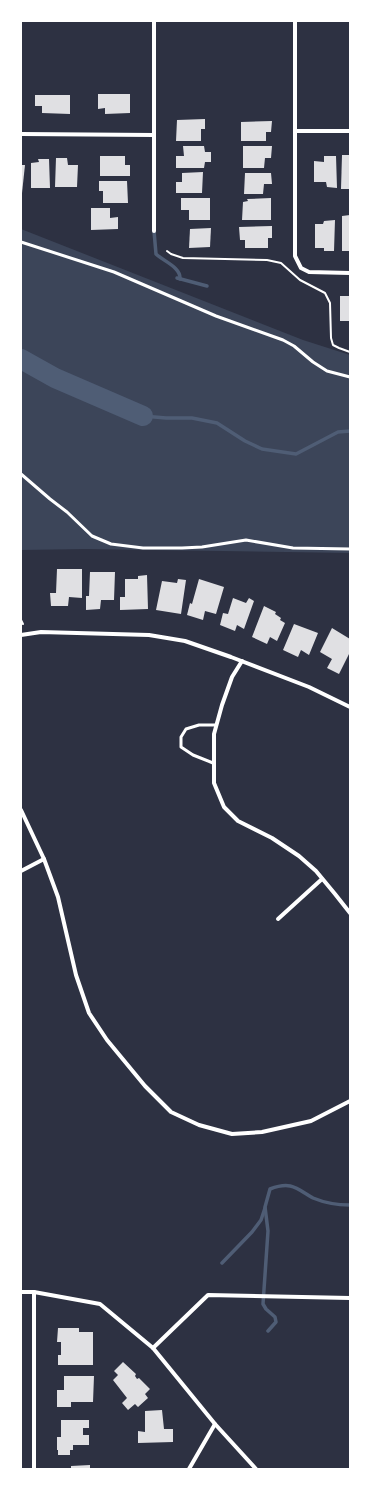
<svg xmlns="http://www.w3.org/2000/svg" width="371" height="1490" font-family="Ubuntu,sans-serif">
<style>
.green{fill:#3c4559}
.lines{fill:none;stroke-linecap:round;stroke-linejoin:round}
.stream{stroke:#4f5d75;stroke-width:3.5}
.river{stroke:#4f5d75;stroke-width:20}
.building{fill:#e0e0e3}
.path{stroke:#fff;stroke-width:2}
.service{stroke:#fff;stroke-width:3}
.minor{stroke:#fff;stroke-width:4}
</style>
<rect width="100%" height="100%" fill="#2d3142"/>
<path class="green" d="M21,229L303,340L350,355V553L85,549L21,550Z"/>
<g class="lines">
<g class="stream">
<path d="M154,231L156,254C163,261 181,267 180,279"/>
<path d="M177,278L207,286"/>
<path d="M143,416L166,418H192L217,423L245,441L262,449L296,454L338,432L350,431"/>
<path d="M222,1263L252,1232L261,1220L265,1208"/>
<path d="M268,1331L276,1322L275,1317L266,1309L263,1304L268,1231L265,1207L270,1189C291,1181 296,1188 313,1198C325,1203 338,1205 350,1205"/>
</g>
<path class="river" d="M21,359L55,378L143,416"/>
</g>
<g class="building">
<path d="M98,94H130V113L105,114V108L98,109Z"/>
<path d="M35,95H70V114L42,113V106H35Z"/>
<path d="M205,119V129H201V141H176L177,120Z"/>
<path d="M272,121L271,132H266V141H241V122Z"/>
<path d="M183,146H204L205,152H211V162H205L204,168H176V156H184Z"/>
<path d="M243,146H272L271,158H265L264,168H243Z"/>
<path d="M342,155H350V189H341Z"/>
<path d="M100,156H125V165H130V176H100Z"/>
<path d="M324,156H336L337,188L327,187L326,182H314V161L324,162Z"/>
<path d="M56,158H67L68,165H78L77,187H55Z"/>
<path d="M38,159H49L50,188H31V163L39,162Z"/>
<path d="M21,165H25L22,193H21Z"/>
<path d="M203,172L202,193H176V182H182V173Z"/>
<path d="M245,173H271L272,184H264L263,194H244Z"/>
<path d="M99,181H127L128,203H103V191H99Z"/>
<path d="M181,198H210V220H189V210H181Z"/>
<path d="M271,198V220H242L243,202L248,201L247,199Z"/>
<path d="M91,208H110V218L118,217V229L91,230Z"/>
<path d="M350,215V251H342V216Z"/>
<path d="M335,220L334,251H324V248H315V224H323L324,221Z"/>
<path d="M272,226V238H268V248H245V240H240L239,227Z"/>
<path d="M211,228L210,247L189,248L190,229Z"/>
<rect x="340" y="296" width="10" height="25"/>
<path d="M57,569H82V598L69,597L68,606H51L50,593H56Z"/>
<path d="M90,572H115L114,600H101L100,609L86,610V596H89Z"/>
<path d="M147,575L148,609L120,610V597H125V579H138V576Z"/>
<path d="M178,579L186,580L181,614L156,610L162,581L177,583Z"/>
<path d="M199,579L224,587L216,614L205,611L203,620L187,615L190,603L192,604Z"/>
<path d="M233,598L246,603L249,598L254,601L244,629L237,625L235,631L220,625L223,613L228,614Z"/>
<path d="M264,606L276,612L275,614L281,618L280,620L285,623L277,641L270,637L267,644L252,637Z"/>
<path d="M294,624L318,633L309,655L301,650L298,657L283,650Z"/>
<path d="M332,628L350,639V652L339,674L327,668L332,659L320,652Z"/>
<path d="M58,1328H79V1332H93V1365H58V1355H61V1342H57Z"/>
<path d="M123,1362L136,1374L135,1376L137,1379L139,1378L150,1389L145,1394L148,1398L138,1407L135,1404L128,1410L122,1403L127,1398L113,1380L118,1375L114,1371Z"/>
<path d="M64,1376H94L93,1402H71V1407H57V1390H64Z"/>
<path d="M162,1410L164,1429H173V1442L138,1443V1431L145,1432V1411Z"/>
<path d="M61,1420H89V1428H83V1435H89V1445H73V1450H70V1455H58V1450H57V1437H61Z"/>
<path d="M90,1465V1469H71V1466Z"/>
</g>
<g class="lines">
<g class="path">
<path d="M167,251L171,254L183,258L267,260L281,263L300,280L325,293L330,303L331,338L333,345L339,348L350,352"/>
<path d="M21,620L23,624"/>
</g>
<g class="service">
<path d="M21,242L114,272L216,316L283,340L294,346L313,362L327,371L350,377"/>
<path d="M21,474L50,499L67,512L92,536L111,544L143,548H182L202,547L246,540L293,548L350,549"/>
<path d="M213,763L193,755L181,747V737L186,729L199,725H216"/>
</g>
<g class="minor">
<path d="M154,21V231"/>
<path d="M295,21V256L301,268L309,272L350,273"/>
<path d="M295,131H350"/>
<path d="M21,134L154,135"/>
<path d="M21,635L41,632L149,635L185,641L231,657L309,687L350,707"/>
<path d="M242,661L232,677L222,705L214,734V783L224,807L238,821L272,838L299,856L316,871L335,894L350,913"/>
<path d="M21,810L44,859L58,897L76,975L89,1013L107,1040L145,1086L171,1112L199,1125L232,1134L262,1132L311,1121L350,1101"/>
<path d="M21,871L44,859"/>
<path d="M278,919L322,879"/>
<path d="M21,1292H34L100,1304L153,1348L215,1424L256,1469"/>
<path d="M153,1348L208,1295L350,1298"/>
<path d="M34,1469V1292"/>
<path d="M189,1469L215,1424"/>
</g>
</g>
<rect width="371" height="1490" fill="none" stroke="#ffffff" stroke-width="44"/>
</svg>
